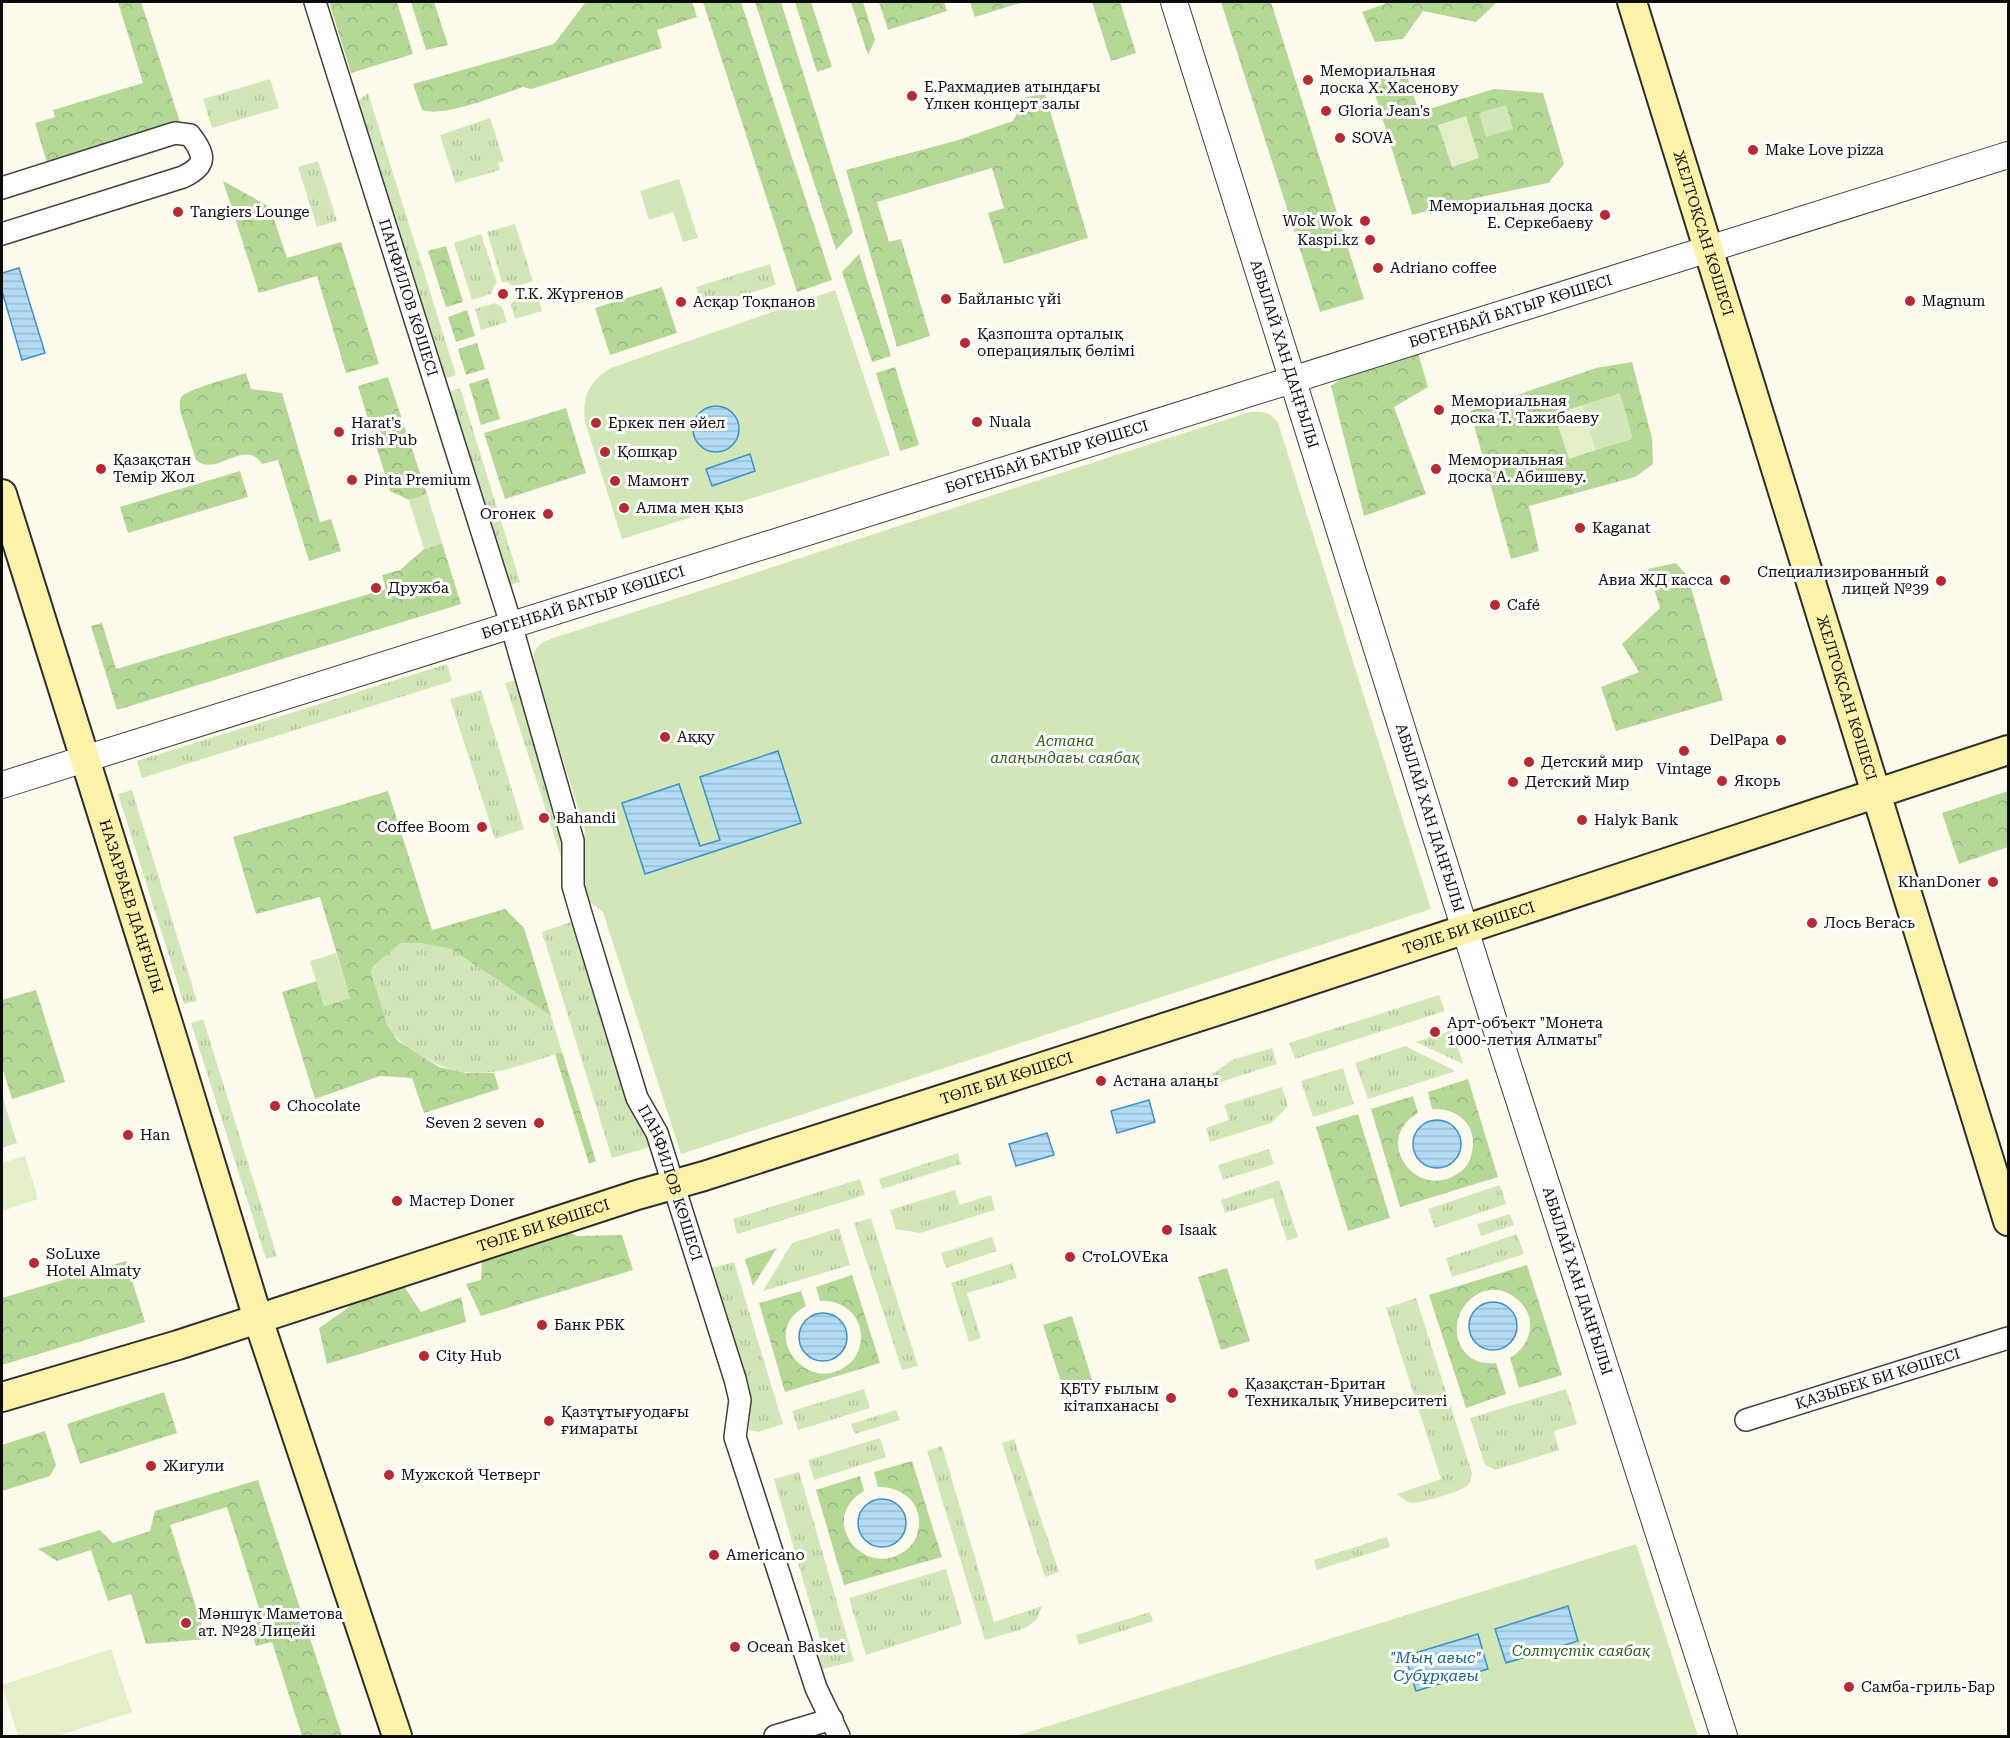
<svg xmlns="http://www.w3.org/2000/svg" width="2010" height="1738" font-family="'Roboto Serif',serif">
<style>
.grass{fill:url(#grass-tufts)}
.forest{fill:url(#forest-crowns)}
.park{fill:#d1e7b8;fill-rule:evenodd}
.pitch{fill:#e2efc9}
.water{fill:url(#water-rules);stroke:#3c92c9;stroke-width:1.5}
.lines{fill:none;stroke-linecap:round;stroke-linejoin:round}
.minor-casing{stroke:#3f3f3f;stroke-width:24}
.tertiary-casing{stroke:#3f3f3f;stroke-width:28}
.secondary-casing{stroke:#2e2e2e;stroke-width:32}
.minor{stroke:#fff;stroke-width:21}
.tertiary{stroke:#fff;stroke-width:26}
.secondary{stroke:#fcf2aa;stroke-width:28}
.poi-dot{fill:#b82932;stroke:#fff;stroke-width:2}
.labels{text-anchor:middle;stroke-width:6;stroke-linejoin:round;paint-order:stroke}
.poi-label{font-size:15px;fill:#0c0c0c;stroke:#fff;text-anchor:start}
.street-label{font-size:15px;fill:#0c0c0c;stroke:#fff}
.park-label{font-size:15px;font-style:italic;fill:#2e621f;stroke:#fff}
.water-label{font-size:16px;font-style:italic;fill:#1a639a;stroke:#fff}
</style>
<defs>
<pattern id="grass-tufts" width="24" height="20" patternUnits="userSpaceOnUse" patternTransform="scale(1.5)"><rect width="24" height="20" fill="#d1e7b8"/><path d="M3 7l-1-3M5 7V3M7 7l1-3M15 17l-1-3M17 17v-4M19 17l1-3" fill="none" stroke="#b2c59d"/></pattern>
<pattern id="forest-crowns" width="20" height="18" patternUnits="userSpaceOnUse" patternTransform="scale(1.5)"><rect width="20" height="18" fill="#b5d897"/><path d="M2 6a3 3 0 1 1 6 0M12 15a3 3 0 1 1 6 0" fill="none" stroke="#9ab881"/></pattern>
<pattern id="water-rules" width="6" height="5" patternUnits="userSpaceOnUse" patternTransform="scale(1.5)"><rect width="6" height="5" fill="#b3dcf4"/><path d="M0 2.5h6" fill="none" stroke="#99bcd0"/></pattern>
</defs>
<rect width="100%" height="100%" fill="#fefbed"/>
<g class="grass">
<path d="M270,79L279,108L212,128L203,99Z"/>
<path d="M368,93L456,375L443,379L355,103Z"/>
<path d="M490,118L504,161L498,163L500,170L455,183L440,135Z"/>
<path d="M318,161L337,221L317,227L298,167Z"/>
<path d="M515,224L533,281L514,287L507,282H502L487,232Z"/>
<path d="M481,234L497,283L494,286L491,294L472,300L454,243Z"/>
<path d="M770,264L776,285L702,308L696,287Z"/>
<path d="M536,289L542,311L515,319L511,305L517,295Z"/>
<path d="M495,303L502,307L507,322L481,330L475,309Z"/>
<path d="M460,388L520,582L508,586L446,393Z"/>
<path d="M447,664L452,681L142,778L137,761Z"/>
<path d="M516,680L569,849L564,866L505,683Z"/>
<path d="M481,690L524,829L495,839L450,699Z"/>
<path d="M132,790L197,1001L184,1004L118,794Z"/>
<path d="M577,920L635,1116L653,1146L612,1158L542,932Z"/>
<path d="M401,943H419L451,949L551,1016L562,1052C511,1068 473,1088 422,1056C408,1048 396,1040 388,1026C379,1011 375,986 370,969Z"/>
<path d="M1439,995L1445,1011L1295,1059L1289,1043Z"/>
<path d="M203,1019L277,1256L266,1259L191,1023Z"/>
<path d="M1453,1030L1463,1064L1416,1042Z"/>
<path d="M1405,1046L1456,1071L1368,1099L1355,1063Z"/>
<path d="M1272,1048L1277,1064L1202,1088L1200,1083L1232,1060Z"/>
<path d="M1343,1068L1354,1104L1313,1117L1301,1081Z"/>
<path d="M1282,1087L1288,1106L1271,1123L1210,1142L1206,1128L1229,1120L1224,1105Z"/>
<path d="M1269,1149L1274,1164L1223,1180L1218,1165Z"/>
<path d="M958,1153L961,1164L882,1189L879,1179Z"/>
<path d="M860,1179L865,1195L737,1234L733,1219Z"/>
<path d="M1279,1180L1298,1237L1287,1241L1273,1198L1225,1213L1221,1200Z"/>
<path d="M1500,1185L1506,1204L1435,1228L1428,1209Z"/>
<path d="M955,1190L959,1205L991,1195L995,1210L920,1233L896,1229L890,1210Z"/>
<path d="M1510,1214L1514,1225L1481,1236L1477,1224Z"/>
<path d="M871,1218L918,1366L902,1370L854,1223Z"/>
<path d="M839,1228L850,1265L763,1291L792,1243Z"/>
<path d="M1517,1234L1524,1254L1452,1277L1446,1258Z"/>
<path d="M992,1237L997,1251L946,1268L941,1253Z"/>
<path d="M734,1262L783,1424L758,1432L749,1430L751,1396L712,1268Z"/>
<path d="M1012,1263L1017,1278L967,1293L981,1338L969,1342L951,1283Z"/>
<path d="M1416,1298L1472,1473C1471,1478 1471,1483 1467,1486C1462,1491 1421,1503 1413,1503C1406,1502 1402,1498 1397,1494L1441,1479L1386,1308Z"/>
<path d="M864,1389L870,1408L798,1430L792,1411Z"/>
<path d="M1566,1389L1577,1424L1554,1431L1559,1450L1499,1469L1495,1470L1485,1465L1470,1418Z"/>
<path d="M896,1410L900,1420L855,1434L851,1424Z"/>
<path d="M880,1438L886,1457L814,1480L808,1460Z"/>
<path d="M1014,1439L1059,1572L1045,1577L1002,1443Z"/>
<path d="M942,1446L994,1622L1042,1606L1037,1619L1030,1625L1023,1629L985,1640L927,1451Z"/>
<path d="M799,1472L854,1661L823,1669L819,1658L823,1649L774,1479Z"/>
<path d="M1387,1537L1390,1547L1317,1570L1314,1560Z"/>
<path d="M946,1569L962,1624L866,1655L849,1598Z"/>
<path d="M1150,1612L1153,1621L1079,1645L1076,1635Z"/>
</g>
<g class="forest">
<path d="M118,2H141L180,122L47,163L35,123L55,117L53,110L143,83Z"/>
<path d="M329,2H397L413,54L351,73Z"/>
<path d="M411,2H434L448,45L426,50Z"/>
<path d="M590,2H692L697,17L657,30L662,48L531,89L523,87C499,95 444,118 422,110L413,84L554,44L585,3Z"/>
<path d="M703,2H741L832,280L797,292Z"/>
<path d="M755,2H781L853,232L836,250Z"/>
<path d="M795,2H811L832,67L817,72Z"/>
<path d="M851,2H863L875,40L868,55Z"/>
<path d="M879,2H944L947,11L888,30Z"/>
<path d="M970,2H1019L1020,3L975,17Z"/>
<path d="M1092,2H1120L1136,53L1111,61Z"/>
<path d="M1221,2H1271L1364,299L1320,312Z"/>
<path d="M1384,2H1497L1476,22L1423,11L1403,39L1375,42L1362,12L1385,4Z"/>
<path d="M1367,68L1406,72L1419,112L1494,89L1543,93L1564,164L1548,183L1476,198L1412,215Z"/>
<path d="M1045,94L1088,238L1004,264L988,213L1004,208L992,168L877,202L889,242L901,239L930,336L897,347L846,170L955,141L1013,121L1026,97Z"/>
<path d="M223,181L270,207L287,258L341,242L379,364L346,373L317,276L259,293Z"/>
<path d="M446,246L463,302L446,307L428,251Z"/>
<path d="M859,254L891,356L872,362L842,272Z"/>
<path d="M662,287L677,333L610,355L595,308Z"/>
<path d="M467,310L475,336L456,342L448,317Z"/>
<path d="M477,343L485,369L466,375L458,349Z"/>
<path d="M1417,350L1428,387L1394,407L1426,494L1364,516L1331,386L1351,372Z"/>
<path d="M1632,362L1652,438L1653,464L1635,477L1529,506L1539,551L1511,559L1470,411L1596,368Z"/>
<path d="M895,367L919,445L900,451L876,373Z"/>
<path d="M246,373L251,389L282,393L320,522L331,519L341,551L309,561L278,460L262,464C245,437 216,478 196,460L180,411C180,407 179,401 181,397C187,389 234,377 246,373Z"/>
<path d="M388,377L427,494L409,500L390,491L358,386Z"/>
<path d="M488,378L500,419L481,425L469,384Z"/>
<path d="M566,408L586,473L505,499L484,433Z"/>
<path d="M240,471L248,497L128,533L120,507Z"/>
<path d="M442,543L461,604L117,710L91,626L102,623L116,669L386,589L382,575L400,570L424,549Z"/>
<path d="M1676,563L1688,577L1723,700L1616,731L1601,687L1639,672L1622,644L1660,608L1648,569Z"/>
<path d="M388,791L432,930L505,909L524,928L551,1016L451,949L419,943H401L370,969L387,1025L398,1041L439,1067L466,1073H494L499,1089L424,1113L412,1078L380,1076L315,1099L282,992L317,981L324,1006L350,998L320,897L256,914L233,837Z"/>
<path d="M2008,791V847L1959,864L1942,813Z"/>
<path d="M36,990L65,1082L12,1099L2,1067V1000Z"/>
<path d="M562,1052L596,1161L589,1164L555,1054Z"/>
<path d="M1468,1079L1498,1177L1400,1207L1371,1109L1413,1096L1418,1113C1371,1140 1417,1201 1457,1174C1464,1170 1469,1164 1471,1156C1474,1145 1474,1135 1468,1125C1460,1113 1446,1108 1432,1109L1428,1092Z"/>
<path d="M1358,1114L1390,1218L1348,1231L1316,1127Z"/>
<path d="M569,1232L577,1236L622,1235L633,1270L481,1316L466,1284L481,1280L482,1259Z"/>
<path d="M777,1248L753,1286L745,1259Z"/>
<path d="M126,1261L145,1322L2,1365V1298Z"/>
<path d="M1527,1265L1562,1375L1519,1388L1510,1358C1529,1347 1538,1322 1522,1304C1512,1293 1499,1287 1485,1291C1443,1305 1449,1368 1496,1363L1506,1394L1466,1408L1429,1295Z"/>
<path d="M1227,1268L1250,1341L1221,1350L1198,1277Z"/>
<path d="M852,1275L880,1363L785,1392L759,1303L801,1291L806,1306C758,1331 805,1394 845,1367C855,1361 859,1351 861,1340C863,1316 842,1299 820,1301L816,1287Z"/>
<path d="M401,1282L421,1312L461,1297L466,1322L327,1364L319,1328L348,1308L356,1294Z"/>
<path d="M1072,1316L1095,1389L1066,1399L1043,1325Z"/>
<path d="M164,1392L177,1433L80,1464L67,1424Z"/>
<path d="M45,1431L56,1465L50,1476L2,1491V1445Z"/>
<path d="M912,1461L942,1557L844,1585L816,1490L860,1476L864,1491C816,1519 864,1579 903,1552C913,1546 918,1537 919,1525C921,1501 900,1486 878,1487L874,1472Z"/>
<path d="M258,1480L342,1736H302L272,1642L256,1646L249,1625L263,1621L227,1507L170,1525L206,1639L146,1644L131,1594L108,1601L91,1550L57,1561L38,1549L100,1530L113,1543L150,1531L155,1511Z"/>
</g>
<g class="park">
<path d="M1506,105L1513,129L1486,137L1479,113Z"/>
<path d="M679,179L698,238L683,242L673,212L649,220L640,191Z"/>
<path d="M835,290L890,455L622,539L585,422C582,396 589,381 611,368ZM713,405L721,406L735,414L699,446C687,429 694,411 713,405Z"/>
<path d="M1620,393L1633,439L1596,450L1583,405Z"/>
<path d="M1250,412C1263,411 1271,412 1278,423L1431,909L681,1154L603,912L583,897L577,878L585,831L536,672C532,652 532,646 553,638C786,564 1017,486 1250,412Z"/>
<path d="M427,494L442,543L424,549L409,500Z"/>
<path d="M336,953L350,998L324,1006L310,961Z"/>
<path d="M2,1095L17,1143L2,1148Z"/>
<path d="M1636,1544L1698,1736H1016Z"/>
</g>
<g class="pitch">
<path d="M1466,116L1479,158L1452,167L1438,125Z"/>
<path d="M1583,405L1596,450L1569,459L1554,414Z"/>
<path d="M25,1156L38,1199L2,1211V1163Z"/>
<path d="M111,1649L132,1712L58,1736H18L2,1685Z"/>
</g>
<g class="water">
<path d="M19,268L45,353L22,360L2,291V273Z"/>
<circle cx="716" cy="429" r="23"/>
<path d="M750,454L755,471L712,486L706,469Z"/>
<path d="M778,751L801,823L645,874L622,803L679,784L700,846L720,840L700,777Z"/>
<path d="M1149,1100L1155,1122L1117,1133L1111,1111Z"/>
<circle cx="1437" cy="1144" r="24"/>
<path d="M1047,1133L1054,1155L1016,1166L1009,1144Z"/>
<circle cx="1493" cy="1326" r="24"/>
<circle cx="823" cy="1337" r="24"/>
<circle cx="882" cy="1523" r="24"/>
<path d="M1568,1606L1578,1641L1506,1663L1495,1629Z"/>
<path d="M1478,1634L1488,1669L1416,1691L1405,1656Z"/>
</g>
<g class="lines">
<defs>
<g id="minor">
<path id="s1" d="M315,2L511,624L573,841V886L582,917L637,1098L657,1133L735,1379L740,1400L735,1437L816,1688L839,1736"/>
<path d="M2,188L175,133L190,135C205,155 208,165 183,177L2,234"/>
<path id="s2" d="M1746,1420L2008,1338"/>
<path d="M775,1736L832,1719"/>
</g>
<g id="tertiary">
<path id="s3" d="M1174,2L1495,1025L1724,1736"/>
<path id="s4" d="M2,785L2008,155"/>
</g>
<g id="secondary">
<path id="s5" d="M1632,2L2008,1221"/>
<path id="s6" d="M2,494L169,1027L258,1319L397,1736"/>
<path id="s7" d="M2,1397L178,1345L637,1195L704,1176L1266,995L2008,750"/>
</g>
</defs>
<use href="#minor" class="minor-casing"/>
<use href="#tertiary" class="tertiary-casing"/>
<use href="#secondary" class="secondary-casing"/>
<use href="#minor" class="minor"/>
<use href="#tertiary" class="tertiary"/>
<use href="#secondary" class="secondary"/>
</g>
<g class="poi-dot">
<circle cx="1308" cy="80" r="6"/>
<circle cx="912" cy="96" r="6"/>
<circle cx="1326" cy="111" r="6"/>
<circle cx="1340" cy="138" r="6"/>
<circle cx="1753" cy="150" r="6"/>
<circle cx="178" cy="212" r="6"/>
<circle cx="1605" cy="215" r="6"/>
<circle cx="1365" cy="221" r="6"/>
<circle cx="1370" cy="240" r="6"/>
<circle cx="1378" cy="268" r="6"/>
<circle cx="503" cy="294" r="6"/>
<circle cx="946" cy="299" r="6"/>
<circle cx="1910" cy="301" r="6"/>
<circle cx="681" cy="302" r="6"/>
<circle cx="965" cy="343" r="6"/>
<circle cx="1439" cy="410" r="6"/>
<circle cx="977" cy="422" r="6"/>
<circle cx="596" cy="423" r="6"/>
<circle cx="339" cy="432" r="6"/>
<circle cx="605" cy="452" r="6"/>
<circle cx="101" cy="469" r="6"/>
<circle cx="1436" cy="469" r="6"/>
<circle cx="352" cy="480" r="6"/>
<circle cx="615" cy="481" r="6"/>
<circle cx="624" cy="508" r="6"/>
<circle cx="548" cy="514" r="6"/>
<circle cx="1580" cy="528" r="6"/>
<circle cx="1725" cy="580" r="6"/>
<circle cx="1941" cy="581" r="6"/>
<circle cx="376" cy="588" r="6"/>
<circle cx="1495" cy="605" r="6"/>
<circle cx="665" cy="737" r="6"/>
<circle cx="1781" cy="740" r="6"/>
<circle cx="1684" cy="751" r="6"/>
<circle cx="1529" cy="762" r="6"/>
<circle cx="1722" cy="781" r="6"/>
<circle cx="1513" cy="782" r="6"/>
<circle cx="544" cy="818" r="6"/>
<circle cx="1582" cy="820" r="6"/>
<circle cx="482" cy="827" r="6"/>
<circle cx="1993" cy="882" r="6"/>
<circle cx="1812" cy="923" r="6"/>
<circle cx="1435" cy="1032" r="6"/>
<circle cx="1101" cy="1081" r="6"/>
<circle cx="275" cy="1106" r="6"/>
<circle cx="539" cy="1123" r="6"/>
<circle cx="128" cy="1135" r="6"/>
<circle cx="397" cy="1201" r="6"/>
<circle cx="1167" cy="1230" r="6"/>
<circle cx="1070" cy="1257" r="6"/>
<circle cx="34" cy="1263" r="6"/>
<circle cx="542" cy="1325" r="6"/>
<circle cx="424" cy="1356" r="6"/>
<circle cx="1233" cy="1393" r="6"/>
<circle cx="1171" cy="1398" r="6"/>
<circle cx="549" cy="1421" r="6"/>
<circle cx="151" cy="1466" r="6"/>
<circle cx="389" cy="1475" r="6"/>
<circle cx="714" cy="1555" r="6"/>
<circle cx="186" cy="1623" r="6"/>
<circle cx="735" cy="1647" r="6"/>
<circle cx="1849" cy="1687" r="6"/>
</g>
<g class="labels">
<g class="poi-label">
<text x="1320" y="76">Мемориальная<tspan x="1320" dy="17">доска Х. Хасенову</tspan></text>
<text x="924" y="92">Е.Рахмадиев атындағы<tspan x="924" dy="17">Үлкен концерт залы</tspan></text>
<text x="1338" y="116">Gloria Jean's</text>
<text x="1352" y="143">SOVA</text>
<text x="1765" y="155">Make Love pizza</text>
<text x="1593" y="211" text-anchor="end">Мемориальная доска<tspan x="1593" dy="17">Е. Серкебаеву</tspan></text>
<text x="190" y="217">Tangiers Lounge</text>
<text x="1353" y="226" text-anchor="end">Wok Wok</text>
<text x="1358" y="245" text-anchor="end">Kaspi.kz</text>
<text x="1390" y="273">Adriano coffee</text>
<text x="515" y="299">Т.К. Жүргенов</text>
<text x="958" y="304">Байланыс үйі</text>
<text x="1922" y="306">Magnum</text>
<text x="693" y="307">Асқар Тоқпанов</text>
<text x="977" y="339">Қазпошта орталық<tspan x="977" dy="17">операциялық бөлімі</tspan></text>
<text x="1451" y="406">Мемориальная<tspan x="1451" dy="17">доска Т. Тажибаеву</tspan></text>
<text x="989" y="427">Nuala</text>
<text x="351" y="428">Harat's<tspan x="351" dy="17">Irish Pub</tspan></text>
<text x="608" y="428">Еркек пен әйел</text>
<text x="617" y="457">Қошқар</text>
<text x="113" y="465">Қазақстан<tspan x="113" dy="17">Темір Жол</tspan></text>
<text x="1448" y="465">Мемориальная<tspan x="1448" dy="17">доска А. Абишеву.</tspan></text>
<text x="364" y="485">Pinta Premium</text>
<text x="627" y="486">Мамонт</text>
<text x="636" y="513">Алма мен қыз</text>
<text x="536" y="519" text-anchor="end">Огонек</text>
<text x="1592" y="533">Kaganat</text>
<text x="1929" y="577" text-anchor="end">Специализированный<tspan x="1929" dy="17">лицей №39</tspan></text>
<text x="1713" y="585" text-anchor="end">Авиа ЖД касса</text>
<text x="388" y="593">Дружба</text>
<text x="1507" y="610">Café</text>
<text x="677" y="742">Аққу</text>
<text x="1769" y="745" text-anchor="end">DelPapa</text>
<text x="1541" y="767">Детский мир</text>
<text x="1684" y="774" text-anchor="middle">Vintage</text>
<text x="1734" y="786">Якорь</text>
<text x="1525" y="787">Детский Мир</text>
<text x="556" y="823">Bahandi</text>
<text x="1594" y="825">Halyk Bank</text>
<text x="470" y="832" text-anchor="end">Coffee Boom</text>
<text x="1981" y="887" text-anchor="end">KhanDoner</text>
<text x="1824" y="928">Лось Вегась</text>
<text x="1447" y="1028">Арт-объект "Монета<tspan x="1447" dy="17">1000-летия Алматы"</tspan></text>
<text x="1113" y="1086">Астана алаңы</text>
<text x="287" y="1111">Chocolate</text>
<text x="527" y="1128" text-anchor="end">Seven 2 seven</text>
<text x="140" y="1140">Han</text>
<text x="409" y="1206">Мастер Doner</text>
<text x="1179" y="1235">Isaak</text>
<text x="46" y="1259">SoLuxe<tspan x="46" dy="17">Hotel Almaty</tspan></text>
<text x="1082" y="1262">СтоLOVEка</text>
<text x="554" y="1330">Банк РБК</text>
<text x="436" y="1361">City Hub</text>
<text x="1245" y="1389">Қазақстан-Британ<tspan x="1245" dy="17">Техникалық Университеті</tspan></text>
<text x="1159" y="1394" text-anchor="end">ҚБТУ ғылым<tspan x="1159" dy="17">кітапханасы</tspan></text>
<text x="561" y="1417">Қазтұтығуодағы<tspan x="561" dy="17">ғимараты</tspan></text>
<text x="163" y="1471">Жигули</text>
<text x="401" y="1480">Мужской Четверг</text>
<text x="726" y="1560">Americano</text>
<text x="198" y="1619">Мәншүк Маметова<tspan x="198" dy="17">ат. №28 Лицейі</tspan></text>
<text x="747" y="1652">Ocean Basket</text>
<text x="1861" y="1692">Самба-гриль-Бар</text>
</g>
<g class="street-label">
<text dy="5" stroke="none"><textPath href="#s5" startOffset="242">ЖЕЛТОҚСАН КӨШЕСІ</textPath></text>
<text dy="5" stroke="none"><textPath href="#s1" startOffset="310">ПАНФИЛОВ КӨШЕСІ</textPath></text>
<text dy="5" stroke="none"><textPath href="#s4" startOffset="1581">БӨГЕНБАЙ БАТЫР КӨШЕСІ</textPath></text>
<text dy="5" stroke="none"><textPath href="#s3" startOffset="369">АБЫЛАЙ ХАН ДАҢҒЫЛЫ</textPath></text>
<text dy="5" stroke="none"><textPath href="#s4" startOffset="1095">БӨГЕНБАЙ БАТЫР КӨШЕСІ</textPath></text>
<text dy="5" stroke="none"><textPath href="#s4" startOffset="609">БӨГЕНБАЙ БАТЫР КӨШЕСІ</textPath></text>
<text dy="5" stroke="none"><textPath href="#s5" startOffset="728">ЖЕЛТОҚСАН КӨШЕСІ</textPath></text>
<text dy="5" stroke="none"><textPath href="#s3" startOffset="855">АБЫЛАЙ ХАН ДАҢҒЫЛЫ</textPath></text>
<text dy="5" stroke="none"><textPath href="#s6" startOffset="432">НАЗАРБАЕВ ДАҢҒЫЛЫ</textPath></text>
<text dy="5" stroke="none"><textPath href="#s7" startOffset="1540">ТӨЛЕ БИ КӨШЕСІ</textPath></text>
<text dy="5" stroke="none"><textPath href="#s7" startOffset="1054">ТӨЛЕ БИ КӨШЕСІ</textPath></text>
<text dy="5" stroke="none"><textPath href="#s1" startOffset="1236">ПАНФИЛОВ КӨШЕСІ</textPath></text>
<text dy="5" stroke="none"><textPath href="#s7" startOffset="568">ТӨЛЕ БИ КӨШЕСІ</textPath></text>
<text dy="5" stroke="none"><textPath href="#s3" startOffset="1341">АБЫЛАЙ ХАН ДАҢҒЫЛЫ</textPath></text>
<text dy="5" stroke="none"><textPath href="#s2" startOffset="138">ҚАЗЫБЕК БИ КӨШЕСІ</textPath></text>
</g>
<g class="park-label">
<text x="1065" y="746">Астана<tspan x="1065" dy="17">алаңындағы саябақ</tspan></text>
<text x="1581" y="1656">Солтүстік саябақ</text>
</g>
<g class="water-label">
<text x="1436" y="1663">"Мың ағыс"<tspan x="1436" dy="18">Субұрқағы</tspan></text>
</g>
</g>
<rect width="2010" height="1738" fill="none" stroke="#0c0c0c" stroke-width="6"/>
</svg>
